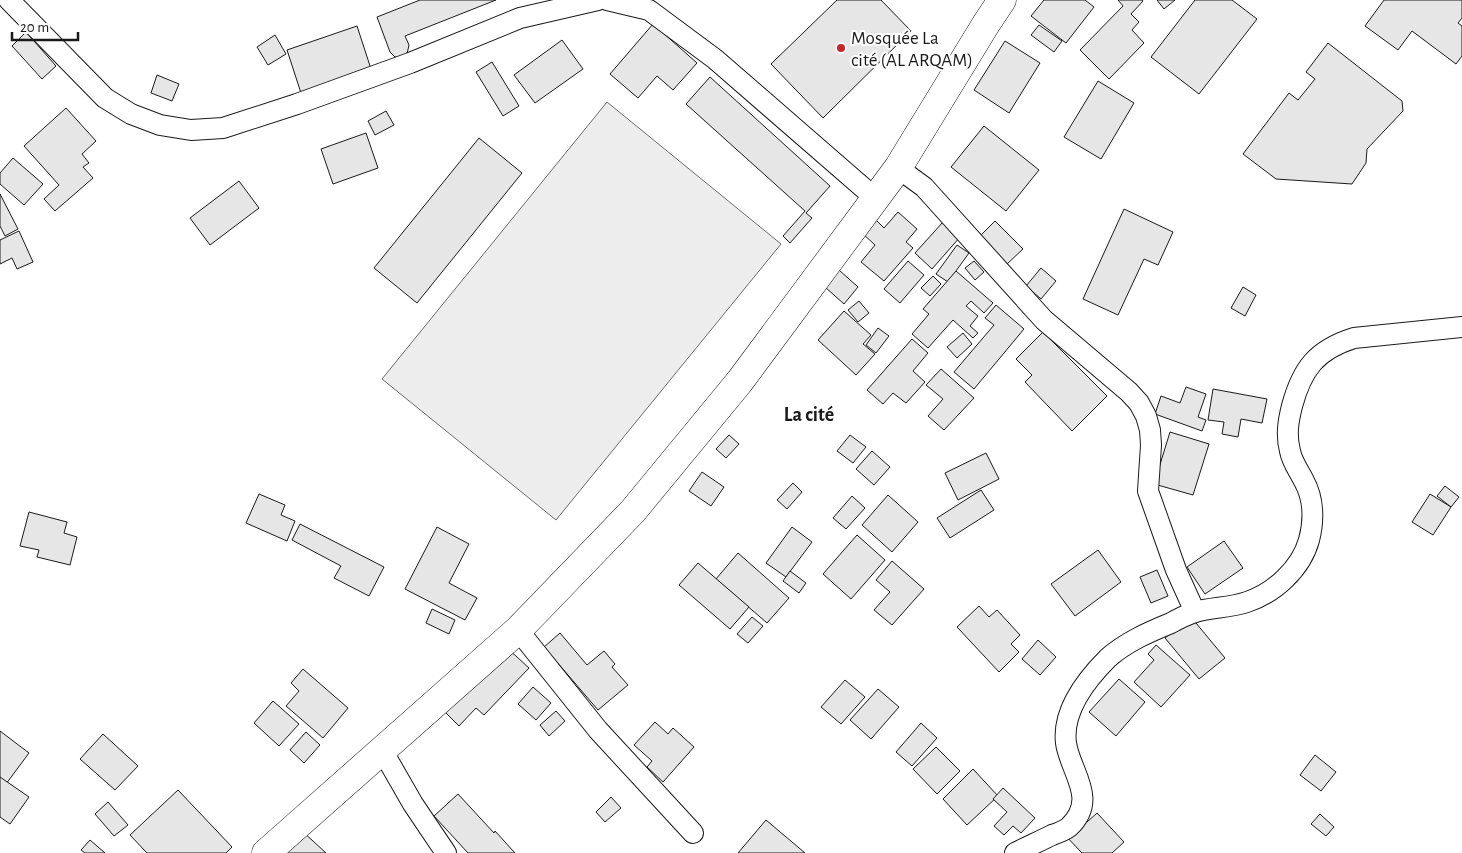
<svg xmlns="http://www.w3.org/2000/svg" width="1462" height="853" font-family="'Alegreya Sans',sans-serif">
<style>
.built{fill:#ededed;stroke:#6a6a6a}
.building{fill:#e6e6e6;stroke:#1a1a1a}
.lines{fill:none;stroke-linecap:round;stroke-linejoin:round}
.street-casing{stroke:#1a1a1a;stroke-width:22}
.primary-casing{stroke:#1a1a1a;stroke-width:29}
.street{stroke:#fff;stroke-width:20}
.primary{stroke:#fff;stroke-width:28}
.poi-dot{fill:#c62828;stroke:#fff;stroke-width:2}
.labels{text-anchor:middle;stroke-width:4;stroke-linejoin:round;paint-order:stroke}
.poi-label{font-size:19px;fill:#1a1a1a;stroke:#fff;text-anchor:start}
.neighbourhood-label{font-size:20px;font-weight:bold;fill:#1a1a1a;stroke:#fff}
</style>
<rect width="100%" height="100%" fill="#fff"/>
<path class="built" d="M607,102L781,244L556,520L382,379Z"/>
<g class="building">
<path d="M420,0H496L405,36L409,45L407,54L401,58L395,57L390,52L377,17Z"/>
<path d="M837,0H881L911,31L823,118L771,64Z"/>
<path d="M1044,0H1085L1094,7L1066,43L1031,16Z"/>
<path d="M1118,0H1142L1143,1L1131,14L1139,22L1132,30L1144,43L1109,79L1080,50L1123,6Z"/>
<path d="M1157,0H1175L1164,9Z"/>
<path d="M1195,0H1232L1257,19L1199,94L1151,57Z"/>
<path d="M1384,0H1462V18L1458,23L1462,26V56L1456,64L1412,31L1398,50L1365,26Z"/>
<path d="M653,24L697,63L673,90L657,76L638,98L610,74Z"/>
<path d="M1039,25L1062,41L1054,52L1031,35Z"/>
<path d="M357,26L371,69L301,93L287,50Z"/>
<path d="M26,32L56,66L42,79L12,46Z"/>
<path d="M275,35L286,54L268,65L257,47Z"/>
<path d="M562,40L583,69L535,103L514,75Z"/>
<path d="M1005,41L1040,63L1009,113L974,90Z"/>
<path d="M1328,43L1402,101L1403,111L1367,149L1366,163L1352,184L1276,179L1243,154L1289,93L1298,100L1315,79L1306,72Z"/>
<path d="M492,62L519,106L503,116L476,72Z"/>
<path d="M157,75L179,84L172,101L151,93Z"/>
<path d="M710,77L830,186L806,213L812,218L790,243L783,236L805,211L686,104Z"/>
<path d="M1098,81L1134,103L1101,159L1064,137Z"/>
<path d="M66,108L96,141L82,154L89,163L83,167L93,178L55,211L44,199L59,185L24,146Z"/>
<path d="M386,111L394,125L375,135L368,121Z"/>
<path d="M984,126L1039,170L1006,211L951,167Z"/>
<path d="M366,133L378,168L333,184L321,149Z"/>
<path d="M479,138L522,173L417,303L374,268Z"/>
<path d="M13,158L43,184L24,205L0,184V173Z"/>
<path d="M239,181L259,208L210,245L190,218Z"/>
<path d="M0,194L18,229L5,236L0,226Z"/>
<path d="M1124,209L1173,232L1158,265L1144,259L1118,315L1083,299Z"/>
<path d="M898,212L917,229L906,242L913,248L884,281L861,262L875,245L863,234L876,220L884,228Z"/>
<path d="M995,221L1023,249L1007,264L980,236Z"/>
<path d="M943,222L960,237L932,269L915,253Z"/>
<path d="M19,231L33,262L17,269L12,258L0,264V240Z"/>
<path d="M957,245L969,253L948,282L936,274Z"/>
<path d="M908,261L924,275L900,303L884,289Z"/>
<path d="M974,261L984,272L975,280L965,268Z"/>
<path d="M1041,268L1056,281L1041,299L1026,286Z"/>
<path d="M839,270L858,287L844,304L825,287Z"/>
<path d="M956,271L993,303L984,313L971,301L966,306L978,316L970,326L978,333L973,338L953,320L928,348L912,334L929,314L923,309Z"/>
<path d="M933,276L941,284L930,296L921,288Z"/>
<path d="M1243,287L1256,295L1245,316L1231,308Z"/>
<path d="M859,301L869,313L858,322L848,310Z"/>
<path d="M996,305L1024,329L974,389L954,372L994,325L985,318Z"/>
<path d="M844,311L871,335L863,344L875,354L856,375L818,340Z"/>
<path d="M878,328L889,336L876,353L866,345Z"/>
<path d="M1043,332L1107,396L1072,431L1025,382L1032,375L1016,359Z"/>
<path d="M963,333L972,344L957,358L947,347Z"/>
<path d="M912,339L928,353L913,371L925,382L906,403L893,393L883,404L867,390Z"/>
<path d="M941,369L974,398L944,430L928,416L943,399L926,385Z"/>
<path d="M1186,387L1206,394L1198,417L1206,420L1202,431L1155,414L1161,396L1180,403Z"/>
<path d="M1213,389L1267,399L1262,423L1241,419L1238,437L1222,434L1224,422L1208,420Z"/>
<path d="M1170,432L1209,444L1193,495L1154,484Z"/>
<path d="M729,435L739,444L726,458L716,449Z"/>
<path d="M850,435L866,447L853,463L837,451Z"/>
<path d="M872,451L890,467L874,485L856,469Z"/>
<path d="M986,453L999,479L958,500L945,473Z"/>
<path d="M702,472L724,487L711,506L689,491Z"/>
<path d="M793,483L802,492L787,509L777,500Z"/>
<path d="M1445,486L1459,497L1451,507L1437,496Z"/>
<path d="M981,490L994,510L950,538L937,518Z"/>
<path d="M259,494L285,505L281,515L295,521L287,541L246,523Z"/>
<path d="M1430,494L1451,507L1433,535L1412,522Z"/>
<path d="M888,495L918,522L892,552L862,525Z"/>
<path d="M852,496L865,508L846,529L833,518Z"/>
<path d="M29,512L67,522L64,533L77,537L70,565L37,557L39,550L20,546Z"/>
<path d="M300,524L384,567L369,596L334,578L341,566L292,540Z"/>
<path d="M437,527L469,544L449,583L477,598L465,620L405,589Z"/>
<path d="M792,527L812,542L786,577L766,563Z"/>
<path d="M857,535L885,560L851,599L823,574Z"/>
<path d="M1224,541L1243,568L1205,594L1187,567Z"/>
<path d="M1098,550L1121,582L1075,616L1051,584Z"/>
<path d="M738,553L789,598L767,623L716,579Z"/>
<path d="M892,561L924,589L892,625L874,610L890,592L876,580Z"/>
<path d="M698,563L749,607L730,629L679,585Z"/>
<path d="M1157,570L1168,596L1151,603L1140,577Z"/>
<path d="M790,571L806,583L799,593L783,581Z"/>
<path d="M979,606L989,617L997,610L1020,635L1011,644L1019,652L999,672L957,627Z"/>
<path d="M432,609L455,620L449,634L426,623Z"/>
<path d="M752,617L763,626L748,643L737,634Z"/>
<path d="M1191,617L1225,658L1199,679L1165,638Z"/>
<path d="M560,633L587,665L604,651L615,664L612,667L628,685L598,710L544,647Z"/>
<path d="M1038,640L1056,657L1040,675L1022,659Z"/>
<path d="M1156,645L1190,675L1161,707L1134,682L1154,660L1148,654Z"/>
<path d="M505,646L529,668L484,715L476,708L459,726L443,710Z"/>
<path d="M303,669L348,708L323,738L286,706L299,691L291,683Z"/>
<path d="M1119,679L1145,702L1116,736L1089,712Z"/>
<path d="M845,680L865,697L841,724L821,707Z"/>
<path d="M533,687L551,703L536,720L518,704Z"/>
<path d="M878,689L899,707L871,739L850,720Z"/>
<path d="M273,701L299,724L279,746L254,723Z"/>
<path d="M556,711L565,721L549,736L540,725Z"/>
<path d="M655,722L668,734L673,728L694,747L663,782L647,767L652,761L634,745Z"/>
<path d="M921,723L937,738L912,766L896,752Z"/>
<path d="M0,731L29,753L6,784L0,780Z"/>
<path d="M306,732L320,745L304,763L290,750Z"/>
<path d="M103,734L138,766L115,790L80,759Z"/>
<path d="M936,747L960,771L937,794L913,769Z"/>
<path d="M1315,755L1336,772L1321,791L1300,775Z"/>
<path d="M973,769L998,796L967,825L943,799Z"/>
<path d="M0,777L29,797L10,824L0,817Z"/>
<path d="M1003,788L1035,818L1021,833L1013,826L1004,835L994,826L1007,812L993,799Z"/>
<path d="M178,790L232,847L226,853H147L130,835Z"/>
<path d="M458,794L494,833L495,831L515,853H468L434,816Z"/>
<path d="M611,797L621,808L605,822L596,812Z"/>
<path d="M108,802L128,825L114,836L95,814Z"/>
<path d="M1097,813L1124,842L1112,853H1082L1063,833L1081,817L1087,822Z"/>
<path d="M1320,814L1334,827L1326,836L1311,824Z"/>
<path d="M766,820L805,853H738Z"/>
<path d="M300,829L326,853H277Z"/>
<path d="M90,840L105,853H85L81,850Z"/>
</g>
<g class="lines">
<defs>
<g id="street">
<path d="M9,0L105,98L131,114L160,125L191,130L223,128L297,104L410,63L520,18L598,0"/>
<path d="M607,0L649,10L715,59L875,198"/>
<path d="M898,168L924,187L1044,320L1129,392L1139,403L1146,416L1150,430L1151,445L1148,491L1176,570L1195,612"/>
<path d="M518,630L598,730L693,833"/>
<path d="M382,750L413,804L446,853"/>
<path d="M1015,853C1027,847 1040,841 1052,835C1058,833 1064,831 1069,827C1099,799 1070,772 1066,743C1062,711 1087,679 1108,658C1126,642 1149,632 1171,623C1178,619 1186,615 1195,612C1211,607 1230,608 1247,602C1274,593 1301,569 1309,540C1314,521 1314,499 1304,481C1299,471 1292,462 1290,451C1286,435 1288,422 1292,406C1302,369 1316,350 1354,338L1462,327"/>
</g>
<path id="primary" d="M266,853L518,630L633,511L740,381L898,168L986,24L1002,0"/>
</defs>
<use href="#street" class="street-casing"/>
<use href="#primary" class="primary-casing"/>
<use href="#street" class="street"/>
<use href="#primary" class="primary"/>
</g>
<circle class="poi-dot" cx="841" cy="48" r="5"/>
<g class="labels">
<g class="poi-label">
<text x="851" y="44">Mosquée La<tspan x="851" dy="22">cité (AL ARQAM)</tspan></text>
</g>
<g class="neighbourhood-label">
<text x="809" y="421">La cité</text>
</g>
</g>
<path d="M12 32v8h66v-8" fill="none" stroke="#1a1a1a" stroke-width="2.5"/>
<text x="20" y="32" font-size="15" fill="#1a1a1a" stroke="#ffffff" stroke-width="4" paint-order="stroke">20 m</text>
</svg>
